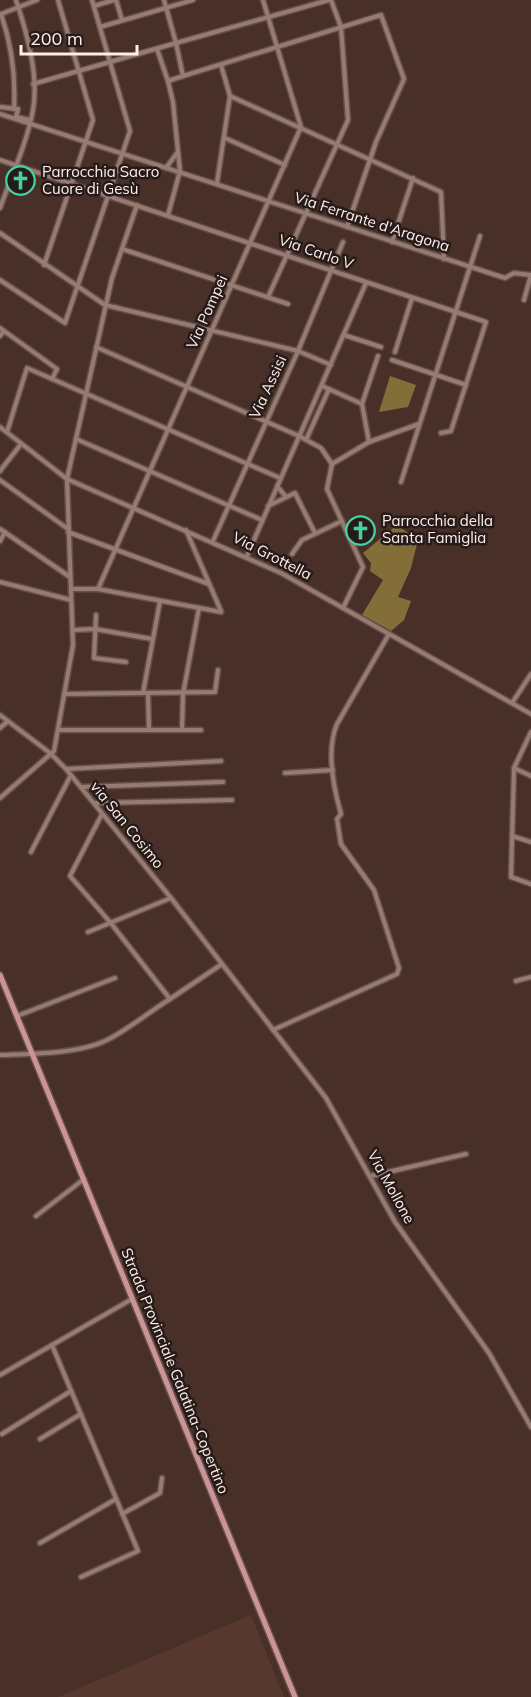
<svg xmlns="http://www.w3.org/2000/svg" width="531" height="1697" font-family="Mulish,sans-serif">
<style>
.built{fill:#56382f}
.forest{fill:#836e3a}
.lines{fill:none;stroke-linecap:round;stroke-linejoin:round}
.minor-casing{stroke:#645049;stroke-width:7}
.major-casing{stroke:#645049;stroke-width:8}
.minor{stroke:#977b73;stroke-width:4}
.major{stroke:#cc9496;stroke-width:5}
.labels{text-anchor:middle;stroke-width:5;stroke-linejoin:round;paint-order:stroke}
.poi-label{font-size:15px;fill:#feeee9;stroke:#261b18;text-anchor:start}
.street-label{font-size:15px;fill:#feeee9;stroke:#261b18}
</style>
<rect width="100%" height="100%" fill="#483029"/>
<path class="built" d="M251,1615L284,1697H58Z"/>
<g class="forest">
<path d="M390,376L416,385L408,407L379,412Z"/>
<path d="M397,525L418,540L411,568L398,597L411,601L404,620L391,631L362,615L383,580L370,571L371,563L363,553Z"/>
</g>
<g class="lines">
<defs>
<g id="minor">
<path d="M116,0L122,20"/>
<path d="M164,0L176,43L329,0"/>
<path d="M94,6L114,0"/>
<path d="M1,14C12,46 16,75 14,109"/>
<path d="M1,14L37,0"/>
<path d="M100,27L193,0"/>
<path d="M183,76L381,15L404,79L376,142L347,227"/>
<path d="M33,84C81,70 128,57 176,43L183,76L168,81L157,49"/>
<path d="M230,96L441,192L444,259"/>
<path d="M0,107L18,109L16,117L29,120"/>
<path d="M0,114L505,278L514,273L531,275L524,300"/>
<path d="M225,138L285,165"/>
<path d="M0,160L486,322L451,431L441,433"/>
<path d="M166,168L177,153"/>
<path d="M217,183L230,96L221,65"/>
<path d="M0,208C11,177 27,143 33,110C39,75 27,33 16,0"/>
<path d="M168,215L180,171L173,102L168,81"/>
<path d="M0,233L105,305L298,351L331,365"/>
<path d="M392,242L413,178"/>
<path d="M122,249L288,304"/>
<path d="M44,265L93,120L58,0"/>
<path d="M0,280L65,323L130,131L92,0"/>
<path d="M268,297L348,120L341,27L331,0"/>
<path d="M0,328L57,369L52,379"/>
<path d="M344,335L381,347"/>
<path d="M0,336L4,331"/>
<path d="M96,347L299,436L321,448L332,464"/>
<path d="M395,352L412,298"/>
<path d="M392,360L466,385"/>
<path d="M322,386L362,404"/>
<path d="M0,427L67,479L281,573L531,714"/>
<path d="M7,432L27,368L280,478"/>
<path d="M76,439L262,520"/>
<path d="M306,440L329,389"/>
<path d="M369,442L362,404L378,356"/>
<path d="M0,471L21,444"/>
<path d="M0,480L68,529"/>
<path d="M401,482L480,236"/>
<path d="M277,486L286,497"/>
<path d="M268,506L295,493L315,533"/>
<path d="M0,529L70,577"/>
<path d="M186,530L221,611"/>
<path d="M68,532L209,584"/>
<path d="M0,541L5,532"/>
<path d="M213,541L298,351L343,242"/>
<path d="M292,554L302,540L342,521"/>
<path d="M247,556L366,283"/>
<path d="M0,582L71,600"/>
<path d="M71,589H98L221,612"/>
<path d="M98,589L301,127L263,0"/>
<path d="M343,608L363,567L327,489L332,464L369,442L419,424"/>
<path d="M96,615L94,658L126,662"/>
<path d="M73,630L95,629L152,639"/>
<path d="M143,693L160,601"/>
<path d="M148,693L149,730"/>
<path d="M64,694L215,692L218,670"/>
<path d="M512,703L531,674"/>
<path d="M0,715L50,753L66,769L171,898L326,1098L395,1222L489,1353L531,1427"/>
<path d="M0,728L8,721"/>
<path d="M58,730H201"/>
<path d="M182,730L183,694L199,608"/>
<path d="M531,732L514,768L511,877L531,884"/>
<path d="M514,768L531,776"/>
<path d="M66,769L221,761"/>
<path d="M285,773L333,770"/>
<path d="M81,787L223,782"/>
<path d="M0,798L54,751L73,645L67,479L112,278L137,205"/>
<path d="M95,803L232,800"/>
<path d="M512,836L531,842"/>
<path d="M31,852L71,775"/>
<path d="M88,932L171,898"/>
<path d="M516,981L531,977"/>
<path d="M170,999L222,964"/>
<path d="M17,1016L115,978"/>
<path d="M273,1030L397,974L399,968L374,890L341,844L337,819L341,814C333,786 326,750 337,724L389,634"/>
<path d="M0,1055C31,1054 79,1054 107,1040C129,1029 149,1012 170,999L110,922L70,876L102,814"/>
<path d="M371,1176L466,1154"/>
<path d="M36,1216L84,1179"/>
<path d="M52,1345L138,1551L81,1577"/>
<path d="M0,1375L132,1299"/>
<path d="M2,1434L71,1391"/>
<path d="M40,1439L81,1414"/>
<path d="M122,1514L160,1493L162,1478"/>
<path d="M40,1543L116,1499"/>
</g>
<path id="major" d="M0,975L295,1697"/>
</defs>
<use href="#minor" class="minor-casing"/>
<use href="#major" class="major-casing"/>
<use href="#minor" class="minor"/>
<use href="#major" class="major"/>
</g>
<defs>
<symbol id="church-ring" viewBox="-11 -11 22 22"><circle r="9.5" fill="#261b18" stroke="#42d4a0" stroke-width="1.5"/><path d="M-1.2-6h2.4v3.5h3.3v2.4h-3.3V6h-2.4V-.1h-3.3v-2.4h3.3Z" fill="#42d4a0"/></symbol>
</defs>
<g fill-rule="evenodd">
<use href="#church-ring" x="4" y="164" width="33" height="33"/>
<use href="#church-ring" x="344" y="514" width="33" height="33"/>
</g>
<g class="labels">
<g class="poi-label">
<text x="42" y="177">Parrocchia Sacro<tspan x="42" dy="17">Cuore di Gesù</tspan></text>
<text x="382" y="526">Parrocchia della<tspan x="382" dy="17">Santa Famiglia</tspan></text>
</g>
<g class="street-label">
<text transform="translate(372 222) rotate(18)" y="5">Via Ferrante d'Aragona</text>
<text transform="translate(316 252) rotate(19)" y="5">Via Carlo V</text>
<text transform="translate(207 312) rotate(-66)" y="5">Via Pompei</text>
<text transform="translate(268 387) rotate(-65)" y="5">Via Assisi</text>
<text transform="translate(272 556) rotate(27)" y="5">Via Grottella</text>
<text transform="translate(127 825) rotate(51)" y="5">via San Cosimo</text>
<text transform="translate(391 1187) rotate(61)" y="5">Via Mollone</text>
<text transform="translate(175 1371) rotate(68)" y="5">Strada Provinciale Galatina-Copertino</text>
</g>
</g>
<path d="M21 45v9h116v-9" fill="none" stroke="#feeee9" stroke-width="3"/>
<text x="30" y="45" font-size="18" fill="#feeee9" stroke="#261b18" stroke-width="4.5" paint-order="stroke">200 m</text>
</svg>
